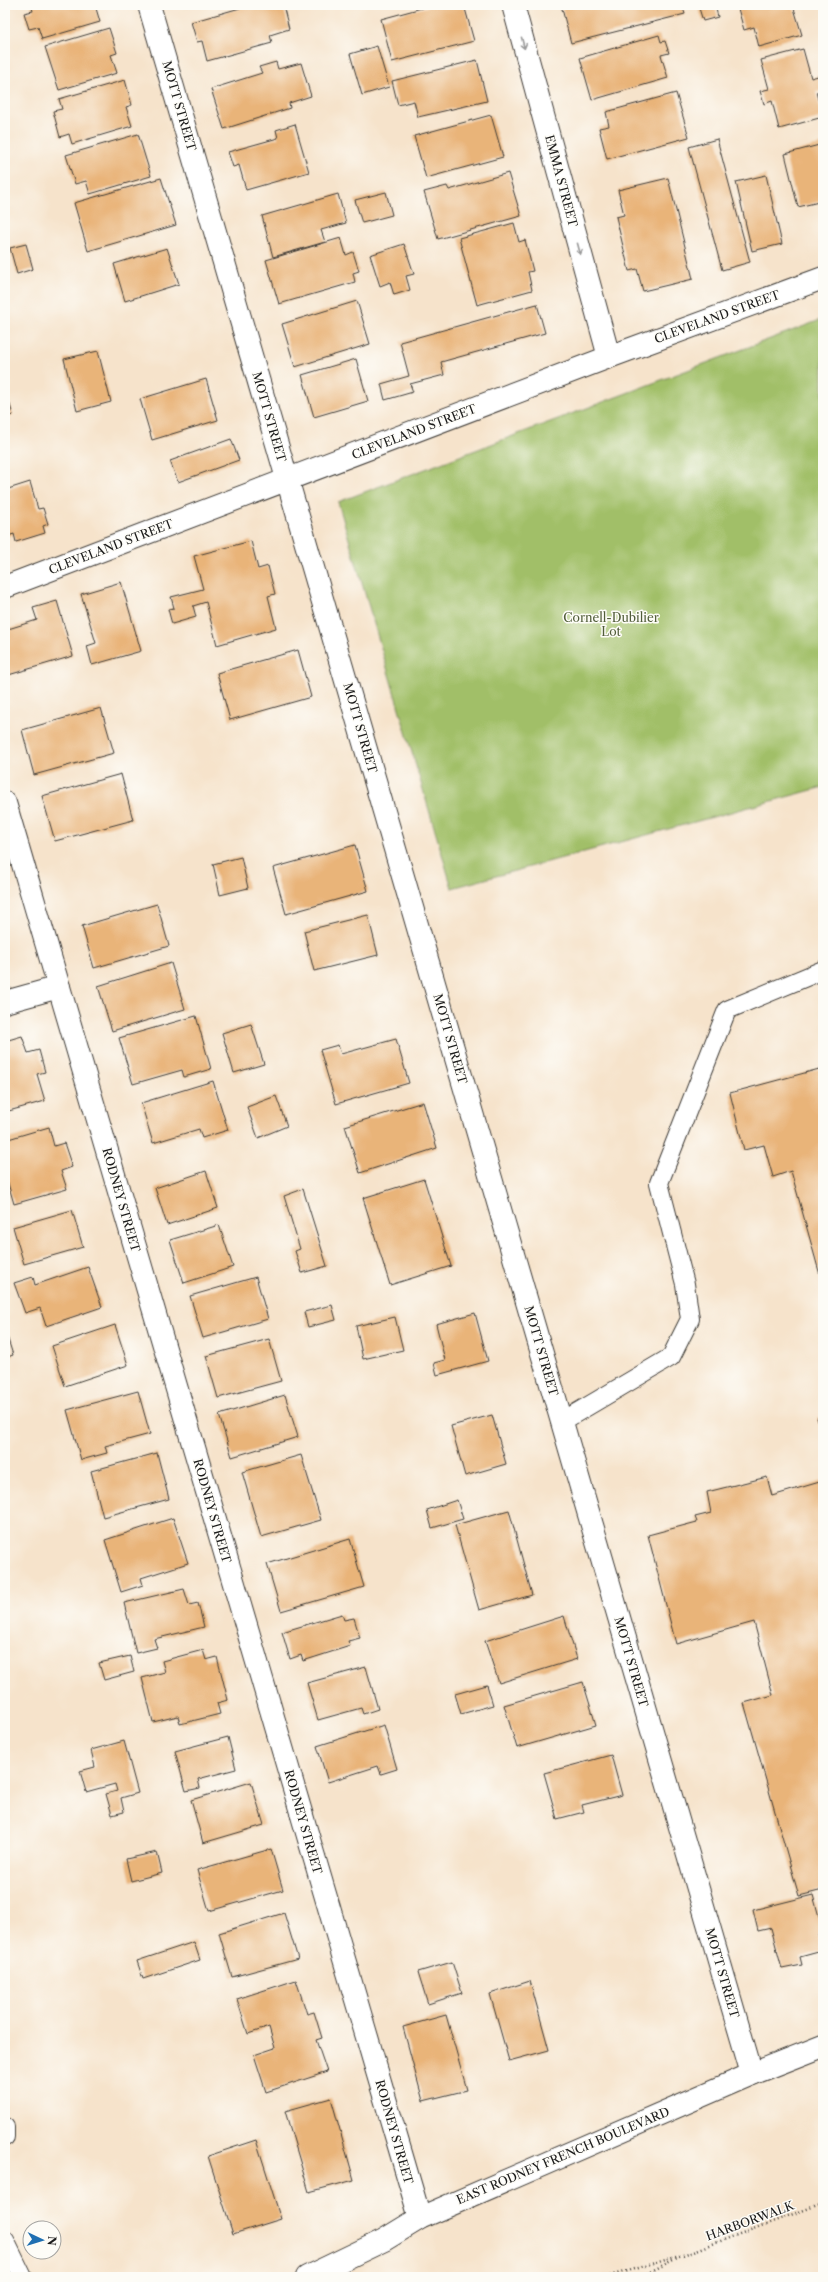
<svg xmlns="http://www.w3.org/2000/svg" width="828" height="2282" font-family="'Libre Caslon Text',serif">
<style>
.green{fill:#a1bf67;stroke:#5e6e42}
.building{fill:#e9b479}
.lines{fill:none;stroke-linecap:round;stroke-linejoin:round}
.lane-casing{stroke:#3d3a36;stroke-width:20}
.street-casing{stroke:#3d3a36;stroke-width:24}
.secondary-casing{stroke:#3d3a36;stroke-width:24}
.path{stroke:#3d3a36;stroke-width:2.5;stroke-dasharray:1 3;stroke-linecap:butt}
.lane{stroke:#fff;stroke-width:18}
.street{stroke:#fff;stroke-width:22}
.secondary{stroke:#fff;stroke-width:22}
.oneway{stroke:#999}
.labels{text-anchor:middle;stroke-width:3;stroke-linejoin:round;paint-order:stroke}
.street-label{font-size:12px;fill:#1c1c1c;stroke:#fdfcf7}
.park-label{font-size:12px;fill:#515d3a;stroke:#fdfcf7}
</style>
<rect width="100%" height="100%" fill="#fdfcf7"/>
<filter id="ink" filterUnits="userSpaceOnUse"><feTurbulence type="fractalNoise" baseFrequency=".025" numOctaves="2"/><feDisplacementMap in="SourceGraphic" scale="8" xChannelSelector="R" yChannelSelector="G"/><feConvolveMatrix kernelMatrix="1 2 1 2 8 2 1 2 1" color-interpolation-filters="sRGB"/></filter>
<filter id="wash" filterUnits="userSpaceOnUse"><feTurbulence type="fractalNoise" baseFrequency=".012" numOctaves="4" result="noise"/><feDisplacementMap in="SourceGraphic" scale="16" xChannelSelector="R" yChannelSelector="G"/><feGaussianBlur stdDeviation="0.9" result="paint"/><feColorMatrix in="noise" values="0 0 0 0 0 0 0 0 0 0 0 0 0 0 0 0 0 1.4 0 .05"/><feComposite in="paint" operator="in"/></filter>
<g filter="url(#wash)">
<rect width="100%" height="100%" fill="#f6e3cb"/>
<path class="green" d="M823,319V787L452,888L338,502Z"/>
<g id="blocks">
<g class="building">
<path d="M31,5H95L100,22L42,39L38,27L29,29L24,13L33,11Z"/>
<path d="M239,5H283L289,29L270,35L272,43L207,61L202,41L197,42L191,22L240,8Z"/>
<path d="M433,5H464L474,41L392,62L381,19Z"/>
<path d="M561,5H682L685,14L571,43Z"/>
<path d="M698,5H715L718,17L703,21Z"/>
<path d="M737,5H793L802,35L759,47L754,27L744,30Z"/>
<path d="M109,28L117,53L111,55L117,73L59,90L45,47Z"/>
<path d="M659,35L661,42L665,41L669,53L661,55L668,78L592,100L580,58Z"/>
<path d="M377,46L389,87L362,95L350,54Z"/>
<path d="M803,49L811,78L818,76L822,91L816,92L823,117L779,129L772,101L764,104L760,91L769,89L761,60Z"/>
<path d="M477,60L487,101L418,117L414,101L398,105L392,81Z"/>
<path d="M276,62L278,69L301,63L311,96L289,103L290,108L224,129L211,89L262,73L259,67Z"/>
<path d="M125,80L132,105L126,107L132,126L72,144L69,134L60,137L53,111L62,109L59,99Z"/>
<path d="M676,93L689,137L607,159L599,128L609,126L606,112Z"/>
<path d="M491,115L503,157L426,178L414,136Z"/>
<path d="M295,124L309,172L246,190L239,165L233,167L228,152L278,138L276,130Z"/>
<path d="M138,134L151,176L90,194L86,181L75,184L66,155Z"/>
<path d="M717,139L750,262L722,270L689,147Z"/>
<path d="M823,144V201L798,207L785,154Z"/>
<path d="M508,173L521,216L438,239L424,192L447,186L449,190Z"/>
<path d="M766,175L782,244L752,251L736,182Z"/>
<path d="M161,178L176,225L88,251L74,203Z"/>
<path d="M668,178L693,279L643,291L637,269L629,271L616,217L624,215L618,190Z"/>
<path d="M386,192L392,215L362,223L355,200Z"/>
<path d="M338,194L346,223L321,230L325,242L273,257L262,216Z"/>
<path d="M514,223L519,242L525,240L533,271L528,272L532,290L477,305L459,238Z"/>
<path d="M341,238L346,255L353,252L359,271L353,273L355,282L279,304L266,260Z"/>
<path d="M26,244L33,269L17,274L10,248Z"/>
<path d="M404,244L414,274L406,276L410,290L394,295L390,282L380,286L370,255Z"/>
<path d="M167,248L179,284L125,301L114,264Z"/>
<path d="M357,301L370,344L295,367L282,324Z"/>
<path d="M537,304L545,333L441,362L444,375L410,384L413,392L385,400L381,384L409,376L400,342Z"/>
<path d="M98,351L111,402L77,411L64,359Z"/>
<path d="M356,359L368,401L314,417L302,375Z"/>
<path d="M206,379L218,420L152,440L140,399Z"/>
<path d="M5,388L13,415L5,417Z"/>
<path d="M231,439L239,460L178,482L170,461Z"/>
<path d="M30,482L38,509L43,508L48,524L43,526L45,533L16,542L14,534L5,537V490Z"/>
<path d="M251,541L258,569L268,566L275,594L268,596L276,628L217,645L206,602L193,606L196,617L172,624L168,609L174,608L171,597L203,589L194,556Z"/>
<path d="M121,582L141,651L92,665L87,646L96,643L81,594Z"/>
<path d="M57,601L73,656L5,676V630L37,620L33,608Z"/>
<path d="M298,650L311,697L230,720L217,673Z"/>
<path d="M101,708L114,753L34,775L22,730Z"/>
<path d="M121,774L133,820L55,841L42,796Z"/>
<path d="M355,845L368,891L286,914L273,868Z"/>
<path d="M241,857L248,888L220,895L213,864Z"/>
<path d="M157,904L169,946L94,968L82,926Z"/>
<path d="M368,915L378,955L314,971L304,931Z"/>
<path d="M171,963L185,1009L112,1031L98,986Z"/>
<path d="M196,1016L211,1069L184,1077L182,1070L133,1084L119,1038Z"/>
<path d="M251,1024L264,1064L234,1073L222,1033Z"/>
<path d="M22,1036L28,1053L39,1050L45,1072L37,1074L45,1101L5,1112V1041Z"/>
<path d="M396,1039L409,1083L336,1104L320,1050L338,1045L341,1054Z"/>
<path d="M823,1068V1286L791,1171L773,1177L764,1145L744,1150L730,1093Z"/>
<path d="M213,1081L228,1130L202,1138L199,1129L153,1143L141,1103Z"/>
<path d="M276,1096L287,1126L258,1138L247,1107Z"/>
<path d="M423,1102L437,1148L360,1173L345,1126Z"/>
<path d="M49,1127L54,1146L64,1143L72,1167L61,1171L67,1189L14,1204L5,1173V1140Z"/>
<path d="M206,1171L218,1208L167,1225L155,1188Z"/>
<path d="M424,1179L451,1266L390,1285L363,1198Z"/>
<path d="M303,1189L327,1266L302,1273L295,1251L300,1249L284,1196Z"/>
<path d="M72,1210L83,1247L24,1264L13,1227Z"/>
<path d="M219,1225L233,1267L184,1283L170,1240Z"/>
<path d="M88,1267L102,1307L46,1326L40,1308L25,1313L14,1283L33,1277L35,1285Z"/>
<path d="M256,1277L268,1319L203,1338L190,1296Z"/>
<path d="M332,1305L336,1320L308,1327L304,1312Z"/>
<path d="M475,1313L488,1361L437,1375L434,1363L445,1360L436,1324Z"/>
<path d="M395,1317L403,1350L363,1359L356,1326Z"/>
<path d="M115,1325L128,1365L65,1386L52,1346Z"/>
<path d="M5,1330L13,1355L5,1358Z"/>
<path d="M269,1339L281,1381L218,1398L206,1356Z"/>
<path d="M138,1391L150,1434L105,1446L107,1453L81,1460L67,1410Z"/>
<path d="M285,1395L298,1437L232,1457L219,1415Z"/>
<path d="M492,1415L506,1464L465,1476L451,1426Z"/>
<path d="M823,1416V1435L817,1418Z"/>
<path d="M157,1453L169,1499L103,1517L91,1471Z"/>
<path d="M301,1455L321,1520L261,1537L242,1472Z"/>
<path d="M767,1477L772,1496L823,1481V1890L799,1896L744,1703L773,1695L754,1622L676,1644L648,1535L697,1522L695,1517L711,1513L707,1492Z"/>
<path d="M457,1500L463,1519L432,1528L427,1510Z"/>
<path d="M509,1510L532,1595L479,1610L455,1525Z"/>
<path d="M173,1518L188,1563L141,1578L143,1585L121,1592L105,1540Z"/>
<path d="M350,1539L364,1587L281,1611L267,1564Z"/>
<path d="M184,1589L189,1605L198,1603L204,1627L154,1639L157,1648L136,1653L124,1603Z"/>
<path d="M342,1614L344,1620L354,1618L360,1638L348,1641L350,1646L303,1661L301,1655L290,1659L282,1632Z"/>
<path d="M564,1616L577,1659L499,1683L485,1641Z"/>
<path d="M203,1650L206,1660L217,1657L228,1700L217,1703L220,1714L180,1724L178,1716L153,1722L142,1678L165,1672L162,1661Z"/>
<path d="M130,1656L134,1672L104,1680L99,1663Z"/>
<path d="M366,1667L378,1709L363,1714L361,1708L318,1720L307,1683Z"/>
<path d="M583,1682L596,1725L517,1748L504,1705Z"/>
<path d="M487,1685L493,1705L461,1714L455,1694Z"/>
<path d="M384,1725L397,1769L381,1774L378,1766L328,1782L317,1746Z"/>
<path d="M228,1737L236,1769L198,1779L200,1788L186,1791L175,1751Z"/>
<path d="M124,1741L138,1793L121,1798L124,1812L112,1815L106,1794L117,1791L115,1784L86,1792L80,1771L95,1767L91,1750Z"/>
<path d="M611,1755L622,1795L582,1805L584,1812L557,1819L544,1773Z"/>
<path d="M251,1782L264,1825L203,1843L191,1800Z"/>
<path d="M271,1849L283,1890L209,1911L197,1870Z"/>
<path d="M157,1852L162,1873L131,1881L126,1859Z"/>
<path d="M813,1895L823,1931L818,1935L822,1951L800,1957L802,1965L782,1969L771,1928L758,1931L753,1910Z"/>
<path d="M284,1913L298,1959L232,1977L219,1933Z"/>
<path d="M194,1942L200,1960L143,1979L137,1961Z"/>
<path d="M452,1962L462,1993L428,2004L418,1972Z"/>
<path d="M296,1980L307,2014L314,2012L322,2038L316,2040L327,2072L266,2092L254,2055L275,2048L269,2027L248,2034L237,1999Z"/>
<path d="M530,1981L549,2050L509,2061L490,1994Z"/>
<path d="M446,2015L467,2090L423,2101L403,2027Z"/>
<path d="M331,2098L354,2180L309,2192L285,2111Z"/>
<path d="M256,2140L281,2219L233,2234L208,2156Z"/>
</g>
</g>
</g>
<g filter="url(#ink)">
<use href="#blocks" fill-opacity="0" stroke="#3d3a36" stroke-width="1"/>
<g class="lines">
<defs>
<g id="lane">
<path d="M561,1422L671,1357L690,1319L685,1284L659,1183L727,1010L823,970"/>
<path d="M5,2127V2137"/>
<path d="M5,2240L23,2277"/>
</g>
<g id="street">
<path d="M149,5L752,2074"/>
<path d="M513,5L609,357"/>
<path d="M5,587L609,357L823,278"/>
<path d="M5,803L420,2218"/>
<path d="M5,1002L59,987"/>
</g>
<path id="secondary" d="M307,2277L384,2240L420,2218L752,2074L823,2046"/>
</defs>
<use href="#lane" class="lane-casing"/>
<use href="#street" class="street-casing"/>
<use href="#secondary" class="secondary-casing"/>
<g class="path">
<path d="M606,2277L683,2255L823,2203"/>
<path d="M640,2277L677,2258"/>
</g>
<use href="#lane" class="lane"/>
<use href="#street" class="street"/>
<use href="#secondary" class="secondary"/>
</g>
<defs><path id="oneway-shaft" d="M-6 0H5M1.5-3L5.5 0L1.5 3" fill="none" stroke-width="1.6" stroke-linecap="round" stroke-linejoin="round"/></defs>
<g class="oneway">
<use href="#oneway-shaft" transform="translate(523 43) rotate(75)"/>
<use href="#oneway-shaft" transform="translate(579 249) rotate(75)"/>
</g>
</g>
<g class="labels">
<g class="street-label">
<text transform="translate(179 106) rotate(74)" y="4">MOTT STREET</text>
<text transform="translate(561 181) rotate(75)" y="4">EMMA STREET</text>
<text transform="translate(717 317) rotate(-20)" y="4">CLEVELAND STREET</text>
<text transform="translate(269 417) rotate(74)" y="4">MOTT STREET</text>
<text transform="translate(414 432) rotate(-21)" y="4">CLEVELAND STREET</text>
<text transform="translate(111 547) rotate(-21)" y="4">CLEVELAND STREET</text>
<text transform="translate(360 728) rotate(74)" y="4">MOTT STREET</text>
<text transform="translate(450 1039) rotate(74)" y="4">MOTT STREET</text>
<text transform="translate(121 1200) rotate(74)" y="4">RODNEY STREET</text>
<text transform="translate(541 1351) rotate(74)" y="4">MOTT STREET</text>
<text transform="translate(212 1511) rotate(74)" y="4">RODNEY STREET</text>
<text transform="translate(631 1662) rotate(74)" y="4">MOTT STREET</text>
<text transform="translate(303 1822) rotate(74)" y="4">RODNEY STREET</text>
<text transform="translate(722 1973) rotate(74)" y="4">MOTT STREET</text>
<text transform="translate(394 2132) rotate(74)" y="4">RODNEY STREET</text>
<text transform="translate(563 2156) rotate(-23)" y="4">EAST RODNEY FRENCH BOULEVARD</text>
<text transform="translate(750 2221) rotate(-20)" y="4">HARBORWALK</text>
</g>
<g class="park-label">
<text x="611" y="622">Cornell-Dubilier<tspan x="611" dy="14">Lot</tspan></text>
</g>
</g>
<rect width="828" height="2282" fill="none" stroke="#fdfcf7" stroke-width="20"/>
<g transform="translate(42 2240) rotate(94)"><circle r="19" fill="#fdfcf7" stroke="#a3a29f"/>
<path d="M0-3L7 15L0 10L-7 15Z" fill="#1f6fb2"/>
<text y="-6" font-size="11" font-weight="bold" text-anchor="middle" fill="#1c1c1c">N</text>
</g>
</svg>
